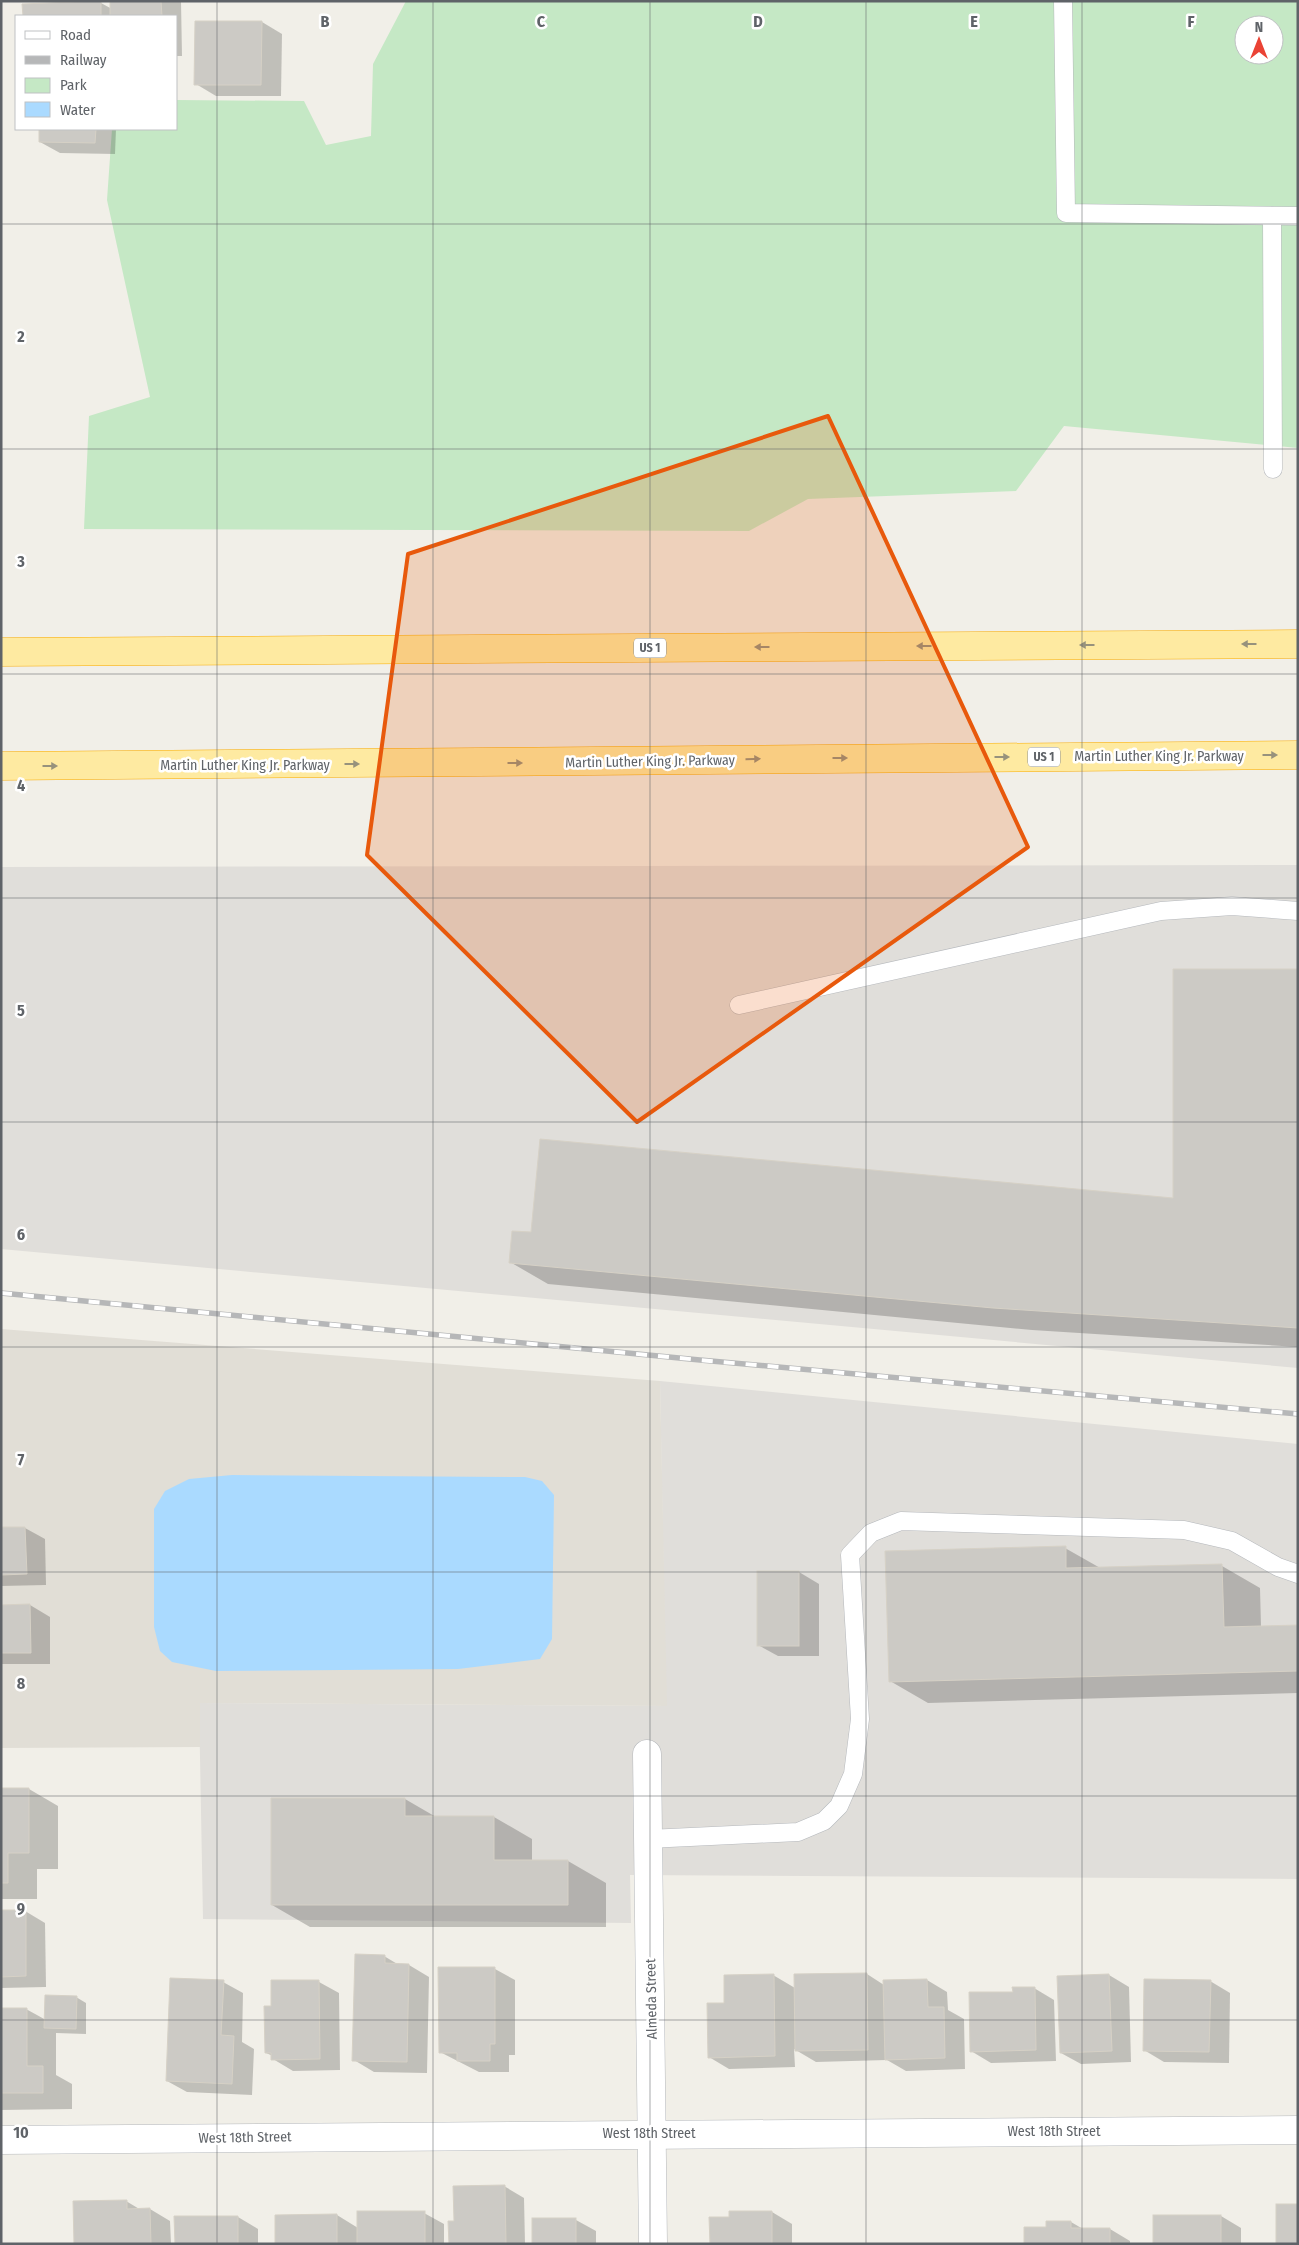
<svg xmlns="http://www.w3.org/2000/svg" width="1299" height="2245" font-family="'Fira Sans Condensed',sans-serif">
<style>
.industrial{fill:#e0deda}
.education{fill:#e1ded6}
.green{fill:#c5e8c5;fill-rule:evenodd}
.water{fill:#aadaff}
.shadow{fill:#0003}
.building{fill:#cccac5;stroke:#d6d1c6}
.lines{fill:none;stroke-linecap:round;stroke-linejoin:round}
.service-casing{stroke:#b5b8bc;stroke-width:19}
.minor-casing{stroke:#b5b8bc;stroke-width:29}
.trunk-casing{stroke:#f9ab00;stroke-width:29}
.service{stroke:#fff;stroke-width:18}
.minor{stroke:#fff;stroke-width:28}
.trunk{stroke:#feeaa1;stroke-width:28}
.rail-casing{stroke:#b6b7b8;stroke-width:5.5}
.rail{stroke:#fff;stroke-width:4;stroke-dasharray:11;stroke-linecap:butt}
.oneway{fill:#97927c}
.marked{fill:#e8590c;fill-opacity:0.2;stroke:#e8590c;stroke-width:4;stroke-linejoin:round}
.grid{fill:none;stroke:#5f6368;stroke-width:1;stroke-opacity:0.55}
.labels{text-anchor:middle;stroke-width:5;stroke-linejoin:round;paint-order:stroke}
.shield{fill:#fff;stroke:#8f9295;stroke-width:1}
.shield-label{font-size:12px;font-weight:bold;fill:#5f6368}
.street-label{font-size:14px;fill:#5f6368;stroke:#fff}
.grid-label{font-size:16px;text-anchor:middle;font-weight:bold;fill:#5f6368;stroke:#fff;stroke-width:5;stroke-linejoin:round;paint-order:stroke}
</style>
<rect width="100%" height="100%" fill="#f1efe8"/>
<g class="industrial">
<path d="M1298,865V1368L1,1249V867Z"/>
<path d="M660,1381L1298,1444V1879L630,1875L631,1923L203,1919L199,1703L666,1706Z"/>
</g>
<path class="education" d="M1,1329L660,1381L667,1706L200,1703V1747L1,1748Z"/>
<path class="green" d="M406,1H1298V448L1064,426L1016,491L808,499L749,531L84,529L89,416L150,397L107,200L112,129H176V100L304,101L326,145L371,136L373,64ZM1244,25H1274V55H1244Z"/>
<path class="water" d="M232,1475L525,1477L542,1481L554,1495L552,1639L540,1659L458,1669L216,1671L172,1662L160,1651L154,1627V1509L165,1491L189,1479Z"/>
<g class="shadow">
<path d="M111,1H181L182,56H176V16H24V5L101,3L112,9Z"/>
<path d="M262,22L282,34L281,96H216L196,84Z"/>
<path d="M40,129H116L115,154L60,153L40,142Z"/>
<path d="M1298,970V1347L1032,1330L548,1284L510,1262L1175,1199Z"/>
<path d="M1,1528H25L45,1539L46,1585L1,1586Z"/>
<path d="M1065,1548L1102,1569L1222,1566L1260,1588L1261,1627H1298V1693L928,1703L890,1681Z"/>
<path d="M799,1572L819,1584V1656H778L758,1645Z"/>
<path d="M30,1605L50,1617V1664H1V1606Z"/>
<path d="M1,1789H29L58,1806V1869H37V1899H1Z"/>
<path d="M405,1799L436,1817H494L532,1839V1861H568L606,1883V1927H310L272,1905Z"/>
<path d="M1,1911H25L45,1923L46,1987L1,1988Z"/>
<path d="M384,1956L399,1965H409L429,1977L427,2073L374,2072L354,2060Z"/>
<path d="M495,1969L515,1980V2055H509V2072H479L440,2052Z"/>
<path d="M867,1974L884,1985V1982L927,1980L947,1992L948,2010L964,2019L965,2069L906,2071L887,2060L816,2062L794,2049L795,2067L729,2069L709,2057L726,2004L773,1975L795,1988Z"/>
<path d="M1109,1975L1129,1987L1131,2062L1081,2064L1061,2053Z"/>
<path d="M1210,1981L1230,1993L1229,2063L1164,2062L1144,2050Z"/>
<path d="M223,1982L243,1993L242,2042L254,2049L252,2095L187,2092L167,2081Z"/>
<path d="M319,1982L339,1993L340,2070L293,2071L273,2059V2056L266,2053L273,2007Z"/>
<path d="M1034,1988L1054,2000L1056,2061L991,2063L971,2051L1014,1993Z"/>
<path d="M76,1997L86,2003V2034L56,2033V2075L72,2084V2109L1,2110V2009H26L46,2020Z"/>
<path d="M504,2186L524,2198L525,2244H450L455,2222Z"/>
<path d="M126,2201L141,2210L150,2209L170,2221L171,2244H75Z"/>
<path d="M772,2212L792,2224V2244H711L730,2218Z"/>
<path d="M424,2213L444,2224V2244H276L337,2215L358,2228Z"/>
<path d="M1221,2216L1241,2228V2244H1154Z"/>
<path d="M238,2217L258,2229V2244H176Z"/>
<path d="M576,2220L596,2231V2244H534Z"/>
<path d="M1071,2222L1083,2229H1110L1130,2241V2244H1025L1047,2229Z"/>
</g>
<g class="building">
<path d="M101,1V16H23L22,4Z"/>
<path d="M110,1H161L162,16H110Z"/>
<path d="M195,21H262L261,85H194Z"/>
<path d="M39,129H96L95,143L39,142Z"/>
<path d="M1173,969H1298V1328L993,1308L509,1263L512,1231L531,1232L540,1139L1173,1198Z"/>
<path d="M1,1527H25L27,1574L1,1575Z"/>
<path d="M1066,1546V1568L1222,1564L1224,1627L1298,1625V1671L889,1682L885,1551Z"/>
<rect x="757" y="1571" width="42" height="75"/>
<path d="M30,1604L31,1653H1V1605Z"/>
<path d="M1,1788H29V1853H8V1883H1Z"/>
<path d="M271,1798H405V1816H494V1860H568V1905H271Z"/>
<path d="M1,1910H26V1976L1,1977Z"/>
<path d="M355,1954L385,1955V1963L409,1964L407,2062L352,2061Z"/>
<path d="M438,1967H495V2044H490V2061H457V2053H439Z"/>
<path d="M867,1973L868,2050L795,2051L794,1974Z"/>
<path d="M774,1974L775,2056L708,2058L707,2003H724V1975Z"/>
<path d="M1109,1974L1112,2051L1060,2053L1057,1976Z"/>
<path d="M170,1978L224,1980L221,2035L234,2036L232,2084L166,2081Z"/>
<path d="M927,1979L928,2007H944L945,2058L885,2060L883,1980Z"/>
<path d="M1144,1979L1211,1980L1209,2052L1143,2051Z"/>
<path d="M271,1980H319L320,2059L271,2060V2053H265L264,2006H271Z"/>
<path d="M1012,1987H1035L1036,2050L970,2052L969,1992H1013Z"/>
<path d="M45,1995L77,1996L76,2029L44,2028Z"/>
<path d="M1,2008H27V2066H43V2093H1Z"/>
<path d="M505,2185L506,2244H449L448,2221H454L453,2186Z"/>
<path d="M127,2200V2209L150,2208L151,2244H74L73,2201Z"/>
<rect x="1276" y="2204" width="22" height="40"/>
<rect x="357" y="2211" width="68" height="33"/>
<path d="M729,2211H772V2244H710L709,2217H729Z"/>
<path d="M337,2214V2244H275V2215Z"/>
<rect x="1153" y="2215" width="68" height="29"/>
<path d="M174,2216H238V2244H175Z"/>
<rect x="532" y="2218" width="44" height="26"/>
<path d="M1046,2221H1071V2228H1110V2244H1024V2227H1046Z"/>
</g>
<g class="lines">
<defs>
<g id="service">
<path d="M1063,1L1066,213L1298,216"/>
<path d="M1272,216L1273,469"/>
<path d="M739,1005L1161,911L1232,906L1298,911"/>
<path d="M648,1839L798,1832L824,1821L839,1806L853,1774L860,1719L850,1555L871,1533L901,1521L1184,1530L1232,1541L1278,1567L1298,1574"/>
</g>
<g id="minor">
<path d="M647,1754L653,2244"/>
<path d="M1,2140L1298,2130"/>
</g>
<g id="trunk">
<path d="M1,652L1298,644"/>
<path d="M1,766L1298,755"/>
</g>
</defs>
<use href="#service" class="service-casing"/>
<use href="#minor" class="minor-casing"/>
<use href="#trunk" class="trunk-casing"/>
<use href="#service" class="service"/>
<use href="#minor" class="minor"/>
<use href="#trunk" class="trunk"/>
<defs>
<path id="rail" d="M1,1293L700,1360L1298,1414"/>
</defs>
<use href="#rail" class="rail-casing"/>
<use href="#rail" class="rail"/>
</g>
<defs><path id="oneway-solid" d="M-6-.8H1V-3.2L6.5 0L1 3.2V.8H-6Z" transform="scale(1.25)"/></defs>
<g class="oneway">
<use href="#oneway-solid" transform="translate(1249 644) rotate(180)"/>
<use href="#oneway-solid" transform="translate(1087 645) rotate(180)"/>
<use href="#oneway-solid" transform="translate(924 646) rotate(180)"/>
<use href="#oneway-solid" transform="translate(762 647) rotate(180)"/>
<use href="#oneway-solid" transform="translate(1270 755)"/>
<use href="#oneway-solid" transform="translate(1002 757)"/>
<use href="#oneway-solid" transform="translate(840 758)"/>
<use href="#oneway-solid" transform="translate(753 759) rotate(-1)"/>
<use href="#oneway-solid" transform="translate(515 763)"/>
<use href="#oneway-solid" transform="translate(352 764)"/>
<use href="#oneway-solid" transform="translate(50 766)"/>
</g>
<path class="marked" d="M828,416L1028,847L637,1122L367,855L408,554Z"/>
<path class="grid" d="M217,1V2244M433,1V2244M650,1V2244M866,1V2244M1082,1V2244M1,224H1298M1,449H1298M1,674H1298M1,898H1298M1,1122H1298M1,1347H1298M1,1572H1298M1,1796H1298M1,2020H1298"/>
<g class="labels">
<g class="shield">
<rect x="634" y="638.5" width="32" height="19" rx="4"/>
<rect x="1028" y="747.5" width="32" height="19" rx="4"/>
</g>
<g class="shield-label">
<text x="650" y="652">US 1</text>
<text x="1044" y="761">US 1</text>
</g>
<g class="street-label">
<text x="1159" y="761">Martin Luther King Jr. Parkway</text>
<text transform="translate(650 761) rotate(-1)" y="5">Martin Luther King Jr. Parkway</text>
<text x="245" y="770">Martin Luther King Jr. Parkway</text>
<text transform="translate(651 1999) rotate(-91)" y="5">Almeda Street</text>
<text x="1054" y="2136">West 18th Street</text>
<text x="649" y="2138">West 18th Street</text>
<text transform="translate(245 2137) rotate(-1)" y="5">West 18th Street</text>
</g>
</g>
<g class="grid-label">
<text x="325" y="27">B</text>
<text x="541" y="27">C</text>
<text x="758" y="27">D</text>
<text x="974" y="27">E</text>
<text x="1191" y="27">F</text>
<text x="21" y="342">2</text>
<text x="21" y="567">3</text>
<text x="21" y="791">4</text>
<text x="21" y="1016">5</text>
<text x="21" y="1240">6</text>
<text x="21" y="1465">7</text>
<text x="21" y="1689">8</text>
<text x="21" y="1914">9</text>
<text x="21" y="2138">10</text>
</g>
<rect width="1299" height="2245" fill="none" stroke="#5f6368" stroke-width="5"/>
<rect x="15" y="15" width="162" height="115" fill="#ffffff" stroke="#bfc1c3"/>
<rect x="25" y="31" width="25" height="8" fill="#ffffff" stroke="#bfc1c3"/>
<text x="60" y="40" font-size="15" fill="#5f6368">Road</text>
<rect x="25" y="56" width="25" height="8" fill="#b6b7b8" stroke="#bfc1c3"/>
<text x="60" y="65" font-size="15" fill="#5f6368">Railway</text>
<rect x="25" y="78" width="25" height="15" fill="#c5e8c5" stroke="#bfc1c3"/>
<text x="60" y="90" font-size="15" fill="#5f6368">Park</text>
<rect x="25" y="102" width="25" height="15" fill="#aadaff" stroke="#bfc1c3"/>
<text x="60" y="115" font-size="15" fill="#5f6368">Water</text>
<g transform="translate(1259 40)"><circle r="24" fill="#ffffff" stroke="#bfc1c3"/>
<path d="M0-4L9 19L0 12L-9 19Z" fill="#ea4335"/>
<text y="-8" font-size="14" font-weight="bold" text-anchor="middle" fill="#5f6368">N</text>
</g>
</svg>
